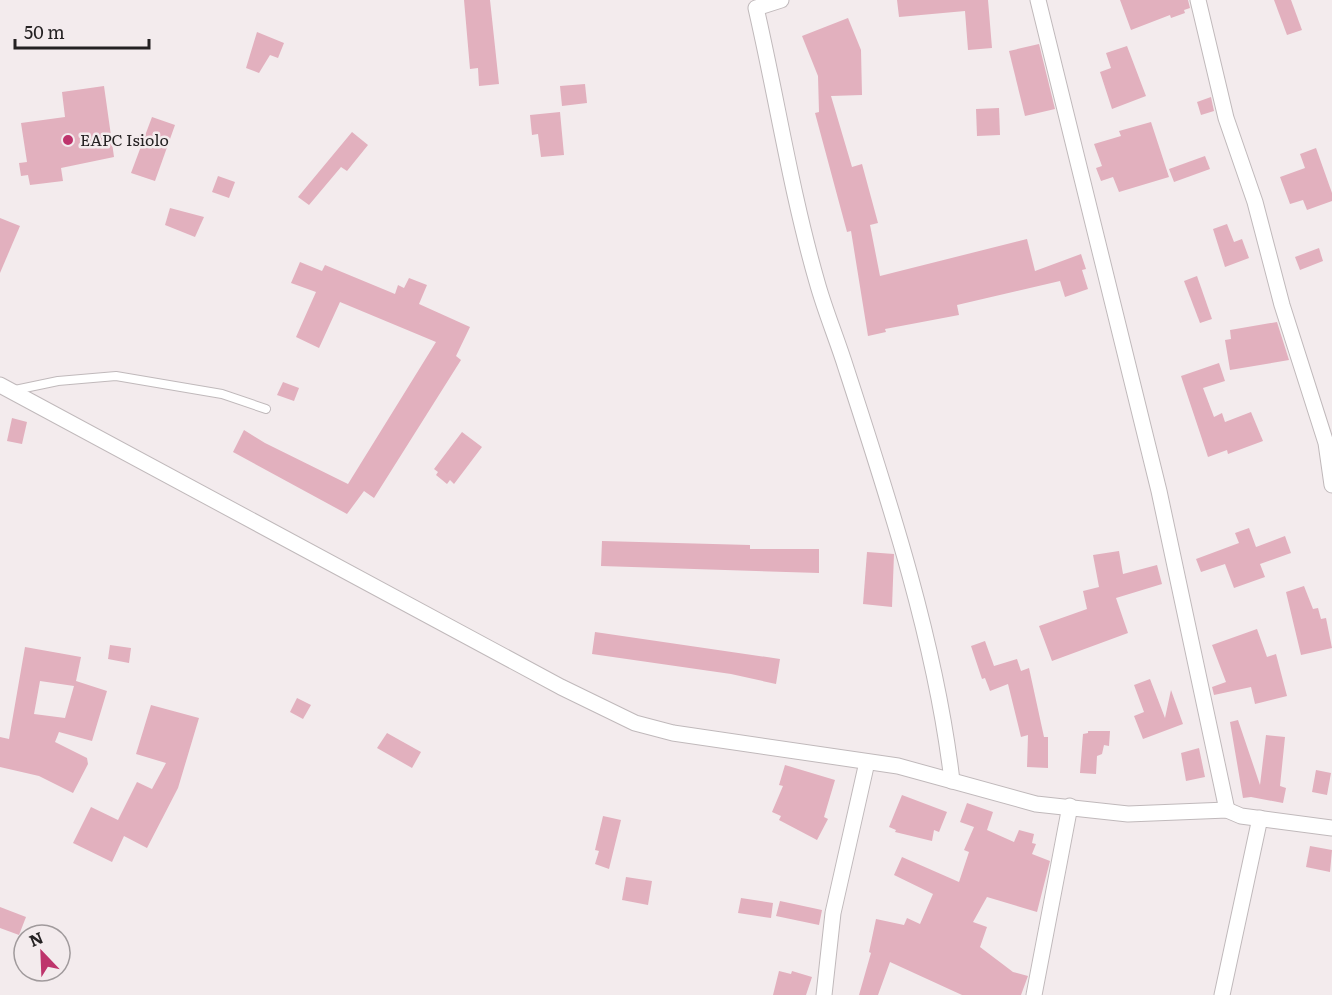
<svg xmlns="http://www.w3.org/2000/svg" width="1332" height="995" viewBox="0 0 1332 995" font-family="Literata,serif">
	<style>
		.building { fill: #e2b0be; fill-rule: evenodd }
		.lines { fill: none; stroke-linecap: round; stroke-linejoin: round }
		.service-casing { stroke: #c0b9bb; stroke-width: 10 }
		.minor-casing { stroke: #c0b9bb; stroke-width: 17 }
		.service { stroke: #fff; stroke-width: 8 }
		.minor { stroke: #fff; stroke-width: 15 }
		.poi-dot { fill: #be346c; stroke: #f3ebed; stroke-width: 2 }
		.labels { text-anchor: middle; stroke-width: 5; stroke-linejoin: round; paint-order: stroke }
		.poi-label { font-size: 16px; fill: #242122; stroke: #f3ebed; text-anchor: start }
	</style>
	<rect width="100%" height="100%" fill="#f3ebed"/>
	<g class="building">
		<polygon points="464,0 490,0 499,84 479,86 478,68 470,69"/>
		<polygon points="897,0 988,0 992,48 968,50 965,11 899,17"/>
		<polygon points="1120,0 1188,0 1190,8 1184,10 1185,13 1171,18 1170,15 1131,30"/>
		<polygon points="1274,0 1291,0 1302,30 1287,35"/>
		<polygon points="848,18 861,50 862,95 831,96 852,167 862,164 878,223 870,225 880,276 1027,239 1035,271 1081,254 1086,269 1082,270 1088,289 1065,297 1060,281 957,305 959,315 885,329 886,332 868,336 851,231 847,232 815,113 819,112 818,76 802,36"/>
		<polygon points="257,32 284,43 278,58 270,55 259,73 246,68"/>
		<polygon points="1039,44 1055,109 1025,116 1009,51"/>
		<polygon points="1127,46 1146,96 1112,109 1100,72 1111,68 1106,53"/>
		<polygon points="585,84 587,103 562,106 560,86"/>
		<polygon points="104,86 114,157 61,168 63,181 30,185 28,175 21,176 19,163 27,162 21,123 65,117 62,92"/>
		<polygon points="1211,97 1214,111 1201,115 1197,102"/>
		<polygon points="999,108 1000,135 977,136 976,109"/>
		<polygon points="560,112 564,155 541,157 538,134 532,135 530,115"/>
		<polygon points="152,117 175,125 155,181 131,173"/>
		<polygon points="1151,122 1169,177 1119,192 1113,177 1101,181 1096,168 1102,166 1094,144 1121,136 1119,131"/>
		<polygon points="352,132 368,145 347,171 341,167 309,205 298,197"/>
		<polygon points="1316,148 1332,193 1332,201 1307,210 1303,200 1290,204 1280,177 1305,168 1300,154"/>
		<polygon points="1205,156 1210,169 1174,182 1169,169"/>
		<polygon points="218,176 235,182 229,198 212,192"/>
		<polygon points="170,208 204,217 195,237 165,225"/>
		<polygon points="0,218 20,226 0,273"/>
		<polygon points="1227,224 1234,242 1242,239 1249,258 1225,267 1213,229"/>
		<polygon points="1319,248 1323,261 1300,270 1295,257"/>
		<polygon points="300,262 322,271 325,265 395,294 398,285 404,288 409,278 427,285 419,304 470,327 456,356 461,360 374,498 364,491 347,514 233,452 244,430 265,443 348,484 436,342 340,302 319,348 296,337 316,292 291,283"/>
		<polygon points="1197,276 1212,319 1200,323 1184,281"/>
		<polygon points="1277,322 1289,360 1230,370 1225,340 1231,339 1230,330"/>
		<polygon points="1219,363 1225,381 1203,388 1214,417 1222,413 1225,422 1251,412 1263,441 1228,454 1227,450 1208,457 1181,376"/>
		<polygon points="283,382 299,388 294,401 277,395"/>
		<polygon points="12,418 27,422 22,444 7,441"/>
		<polygon points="462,432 482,447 454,484 450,480 447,484 436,475 438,472 434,469"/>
		<polygon points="1249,528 1256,547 1285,536 1291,553 1260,564 1265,577 1234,588 1225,564 1201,572 1196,559 1239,543 1235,533"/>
		<polygon points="602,541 750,545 750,549 819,549 819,573 601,566"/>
		<polygon points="1119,551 1123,574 1157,565 1162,584 1116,598 1128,633 1052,661 1039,626 1087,609 1083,591 1099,587 1093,555"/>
		<polygon points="867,552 894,554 892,607 863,604"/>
		<polygon points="1304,586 1313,609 1318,608 1321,619 1326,618 1332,648 1301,655 1286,592"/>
		<polygon points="1257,629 1267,657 1276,654 1287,696 1255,704 1251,687 1214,695 1212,687 1226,682 1212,645"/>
		<polygon points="595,632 780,659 776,684 731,674 592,654"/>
		<polygon points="985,641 994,666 1017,659 1021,671 1029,668 1044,737 1048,737 1048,768 1027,767 1028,735 1021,737 1008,684 990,691 985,678 982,679 971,646"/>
		<polygon points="110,645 131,648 129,663 108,659"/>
		<path d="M25,647L81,657L76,681L107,691L92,741L59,732L55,742L87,758L88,764L73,793L39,776L0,767V737L9,739ZM40,681L74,686L65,718L34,714Z"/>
		<polygon points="1150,679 1165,718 1171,690 1183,724 1143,739 1134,716 1144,712 1134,685"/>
		<polygon points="297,698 311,705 303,719 290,712"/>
		<polygon points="151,705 199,718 178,788 147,848 124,836 112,862 73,843 91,807 118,820 137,782 152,789 166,763 136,754"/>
		<polygon points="1238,720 1260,785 1266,735 1285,737 1280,786 1286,788 1283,803 1251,797 1243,798 1230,722"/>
		<polygon points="1088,731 1110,731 1109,746 1104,745 1102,754 1097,756 1096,774 1080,773 1083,734 1088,733"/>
		<polygon points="387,733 421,752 412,768 377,748"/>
		<polygon points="1199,748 1205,777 1186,781 1181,753"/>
		<polygon points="785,765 835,780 824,817 828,819 817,840 779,820 781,816 772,812 783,786 779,785"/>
		<polygon points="1316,770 1331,773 1327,795 1312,792"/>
		<polygon points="902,795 947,812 939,832 934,830 932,841 895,832 896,830 889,827"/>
		<polygon points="967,803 993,812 987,830 1014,842 1019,830 1034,834 1032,843 1036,844 1032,854 1050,861 1037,912 987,897 973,922 987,927 980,947 1013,972 1028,976 1021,995 962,995 890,962 878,995 859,995 871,953 869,952 876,919 904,925 907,918 920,924 933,894 894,875 902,857 959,882 969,852 964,850 974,827 960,822"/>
		<polygon points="603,816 621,820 609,869 595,864 599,851 595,850"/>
		<polygon points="1310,846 1332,850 1330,872 1306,867"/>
		<polygon points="626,877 652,881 648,905 622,900"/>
		<polygon points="741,898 773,903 771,918 738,913"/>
		<polygon points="780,901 822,910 819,925 776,916"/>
		<polygon points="0,907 26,917 19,935 0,928"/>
		<polygon points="779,971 791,974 792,971 812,977 806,995 773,995"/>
	</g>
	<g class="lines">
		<defs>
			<polyline id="service" points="15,390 58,381 116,376 222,394 266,409"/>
			<g id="minor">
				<path d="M781,0L756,8C777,99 791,192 817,282C825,311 837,339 846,368C889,500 936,643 952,781"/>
				<polyline points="1038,0 1159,491 1227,810"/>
				<polyline points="1198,0 1226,118 1255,202 1282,305 1326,443 1332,485"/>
				<polyline points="0,385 561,687 635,723 673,733 898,766 1036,804 1128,814 1227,810 1241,816 1332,828"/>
				<polyline points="824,995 833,913 867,762"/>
				<polyline points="1034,995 1070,806"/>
				<polyline points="1222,995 1260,818"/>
			</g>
		</defs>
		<use href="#service" class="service-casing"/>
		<use href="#minor" class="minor-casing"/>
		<use href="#service" class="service"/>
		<use href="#minor" class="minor"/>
	</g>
	<circle class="poi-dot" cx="68" cy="140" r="6"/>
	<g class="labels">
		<g class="poi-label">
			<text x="80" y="146">EAPC Isiolo</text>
		</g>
	</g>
	<g transform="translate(42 953) rotate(337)"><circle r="28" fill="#f3ebed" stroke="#a09a9c" stroke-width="1.5"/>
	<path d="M0-4.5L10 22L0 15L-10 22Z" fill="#be346c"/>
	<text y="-9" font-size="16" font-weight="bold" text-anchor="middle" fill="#242122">N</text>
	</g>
	<path d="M15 39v9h134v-9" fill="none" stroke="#242122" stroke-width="3"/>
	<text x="24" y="39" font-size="18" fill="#242122" stroke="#f3ebed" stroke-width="4.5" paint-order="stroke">50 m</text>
</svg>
